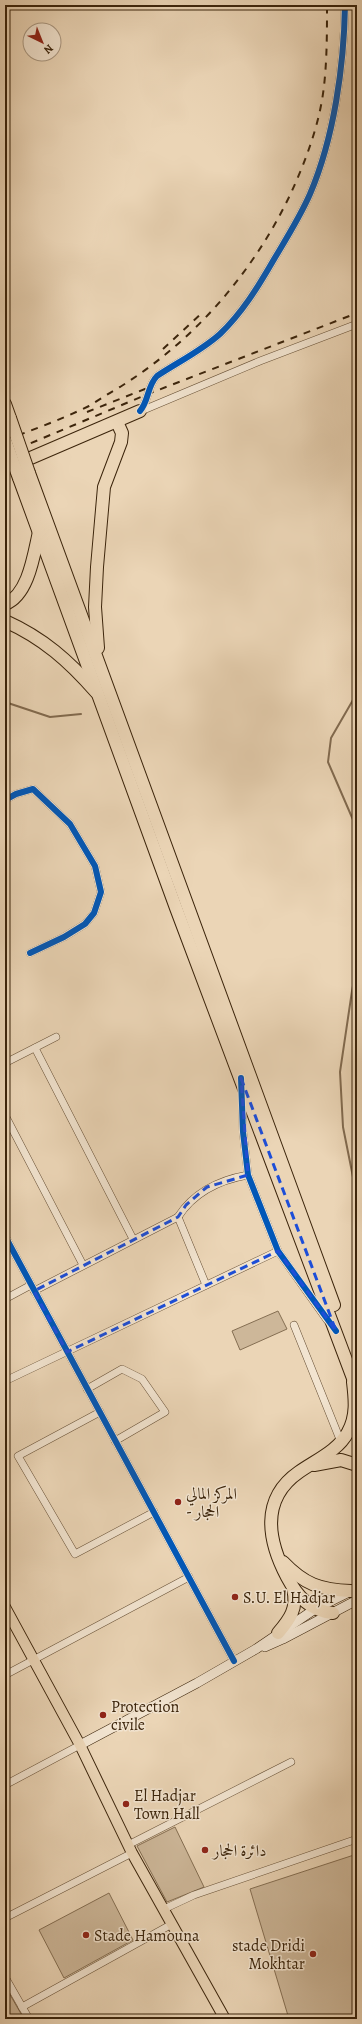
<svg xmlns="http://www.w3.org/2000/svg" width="362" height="2024" viewBox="0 0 362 2024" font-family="Alegreya,Amiri,serif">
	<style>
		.green { fill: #cdb799; stroke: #846e52 }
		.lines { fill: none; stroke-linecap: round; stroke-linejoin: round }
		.stream { stroke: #816a4f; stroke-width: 2 }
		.street-casing { stroke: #675036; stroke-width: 8 }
		.secondary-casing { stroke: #3b240b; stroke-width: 10 }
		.primary-casing { stroke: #3b240b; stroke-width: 12 }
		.highway-casing { stroke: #3b240b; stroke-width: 14 }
		.street { stroke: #f2e4d0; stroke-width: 7 }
		.secondary { stroke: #f2e4d0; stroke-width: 9 }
		.primary { stroke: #ebd5b6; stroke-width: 10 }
		.highway { stroke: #ebd5b6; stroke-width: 12 }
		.rail { stroke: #3b240b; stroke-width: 2; stroke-dasharray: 7 7; stroke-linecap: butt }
		.highway-bridge-casing { stroke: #3b240b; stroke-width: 14; stroke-linecap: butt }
		.highway-bridge { stroke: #ebd5b6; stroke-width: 12 }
		.cycleway-casing { stroke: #f2e4d0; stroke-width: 8 }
		.cycleway { stroke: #0057b8; stroke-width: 6 }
		.marked { fill: none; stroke: #1d4ed8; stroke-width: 3; stroke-dasharray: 8 5; stroke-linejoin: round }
		.poi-dot { fill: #8f2418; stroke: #f2e4d0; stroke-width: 1.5 }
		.labels { text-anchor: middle; stroke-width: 3; stroke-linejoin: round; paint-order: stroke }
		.poi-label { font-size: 16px; fill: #3b240b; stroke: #f2e4d0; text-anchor: start }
	</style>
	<rect width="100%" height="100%" fill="#ebd5b6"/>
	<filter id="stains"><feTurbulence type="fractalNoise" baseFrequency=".005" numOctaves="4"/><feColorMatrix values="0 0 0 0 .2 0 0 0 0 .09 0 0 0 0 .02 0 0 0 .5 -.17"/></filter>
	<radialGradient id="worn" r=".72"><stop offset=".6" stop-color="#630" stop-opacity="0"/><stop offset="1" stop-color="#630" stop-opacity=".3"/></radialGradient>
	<g class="green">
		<polygon points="278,1311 287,1329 240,1350 232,1331"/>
		<polygon points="175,1827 204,1887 167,1902 137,1846"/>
		<polygon points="357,1854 357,2019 289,2019 250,1889"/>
		<polygon points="109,1893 133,1940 64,1978 39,1930"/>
		<polygon points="5,1986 24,2019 5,2019"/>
	</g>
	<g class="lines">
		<g class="stream">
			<polyline points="357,693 331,738 328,762 357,829"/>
			<polyline points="5,702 50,717 81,714"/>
			<polyline points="357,966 352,991 340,1072 343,1127 357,1197"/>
		</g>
		<defs>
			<g id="street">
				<path d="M140,411C149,401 147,386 157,376C178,362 201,351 220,334C242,313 258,287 273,261C286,239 300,217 310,194C334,138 344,66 345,5"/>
				<polyline points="141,411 260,361 357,324"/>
				<polyline points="5,800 16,794 33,789 70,824 95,866 101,892 94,913 85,924 64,937 30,953"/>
				<polyline points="35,1048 133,1239"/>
				<polyline points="5,1063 56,1037"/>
				<polyline points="242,1092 243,1132 248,1175 278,1251 327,1320"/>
				<polyline points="5,1115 83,1265"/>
				<polyline points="178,1217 206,1285"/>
				<polyline points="5,1236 234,1661"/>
				<path d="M34,1291L178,1217C194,1192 219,1180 248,1175"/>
				<polyline points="5,1299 31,1285"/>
				<polyline points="294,1325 341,1442"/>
				<polyline points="5,1381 278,1251"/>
				<polyline points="87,1389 122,1369 142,1379 165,1412 115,1441"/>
				<polyline points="100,1412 18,1456 75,1554 154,1512"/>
				<polyline points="5,1675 189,1577"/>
				<polyline points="5,1785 80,1745"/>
				<polyline points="128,1845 291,1762"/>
				<polyline points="164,1909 194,1895 357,1839"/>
				<polyline points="5,1918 132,1853"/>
				<polyline points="5,1977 29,2019"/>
				<polyline points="22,2007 172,1924"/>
			</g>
			<g id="secondary">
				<polyline points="265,1647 283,1639 357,1600"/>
				<polyline points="80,1745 197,1683 256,1649 315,1609 357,1588"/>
			</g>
			<polyline id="primary" points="5,1607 80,1745 132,1853 225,2019"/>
			<g id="highway">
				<polyline points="5,404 10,418"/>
				<polyline points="5,469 140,411"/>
				<polyline points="29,473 334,1305"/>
				<polyline points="19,478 176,908 357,1389"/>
				<path d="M5,604C29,595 34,553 39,532"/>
				<path d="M5,621C43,638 69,661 96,692"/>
				<polyline points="98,648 95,607 97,567 104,487 121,442 122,433 117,422"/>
				<polyline points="314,1465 341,1460 357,1465"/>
				<path d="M283,1562C304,1584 320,1590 351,1591"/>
				<path d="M333,1613C310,1611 297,1596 287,1577C268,1541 260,1499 299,1472C316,1460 338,1451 348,1432C357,1416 355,1399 353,1382"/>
				<path d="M278,1633C290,1619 298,1608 293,1589"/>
			</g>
		</defs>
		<use href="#street" class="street-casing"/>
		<use href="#secondary" class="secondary-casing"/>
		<use href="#primary" class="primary-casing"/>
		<use href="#highway" class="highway-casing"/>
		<use href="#street" class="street"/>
		<use href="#secondary" class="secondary"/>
		<use href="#primary" class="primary"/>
		<use href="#highway" class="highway"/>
		<g class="rail">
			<polyline points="163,349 204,311"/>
			<polyline points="87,412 150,387"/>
			<path d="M5,440C33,430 62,419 89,406C99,400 109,393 120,387C195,340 253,273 291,193C306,160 320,123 324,86C327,60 327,32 327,5"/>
			<polyline points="5,454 148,394 357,313"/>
		</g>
		<defs>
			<g id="highway-bridge">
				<polyline points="10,418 29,473"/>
				<polyline points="5,440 19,478"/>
			</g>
		</defs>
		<use href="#highway-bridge" class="highway-bridge-casing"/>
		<use href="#highway-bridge" class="highway-bridge"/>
		<defs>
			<g id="cycleway">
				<path d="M140,411C149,401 147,386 157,376C178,362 201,351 220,334C242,313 258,287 273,261C286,239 300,217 310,194C334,138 344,66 345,5"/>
				<polyline points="5,800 16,794 33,789 70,824 95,866 101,892 94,913 85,924 64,937 30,953"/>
				<polyline points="241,1078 243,1132 248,1175 278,1251 336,1331"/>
				<polyline points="5,1236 234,1661"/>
			</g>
		</defs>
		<use href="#cycleway" class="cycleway-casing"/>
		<use href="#cycleway" class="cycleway"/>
	</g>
	<path class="marked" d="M241,1078L336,1331L278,1251L67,1352L34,1291L178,1217L186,1205L207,1187L248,1175Z"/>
	<g class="poi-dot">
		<circle cx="178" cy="1502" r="4"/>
		<circle cx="235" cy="1597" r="4"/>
		<circle cx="103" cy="1715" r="4"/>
		<circle cx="126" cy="1804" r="4"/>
		<circle cx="205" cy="1850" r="4"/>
		<circle cx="86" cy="1935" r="4"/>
		<circle cx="313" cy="1954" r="4"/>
	</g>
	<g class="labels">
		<g class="poi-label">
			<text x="186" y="1499">المركز المالي<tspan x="186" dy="18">- الحجار</tspan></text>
			<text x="243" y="1603">S.U. El Hadjar</text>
			<text x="111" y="1712">Protection<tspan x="111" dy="18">civile</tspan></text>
			<text x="134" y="1801">El Hadjar<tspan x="134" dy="18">Town Hall</tspan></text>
			<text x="213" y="1856">دائرة الحجار</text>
			<text x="94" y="1941">Stade Hamouna</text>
			<text x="305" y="1951" text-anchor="end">stade Dridi<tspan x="305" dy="18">Mokhtar</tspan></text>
		</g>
	</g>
	<rect width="362" height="2024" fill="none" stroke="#ebd5b6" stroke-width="20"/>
	<rect x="6" y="6" width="350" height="2012" fill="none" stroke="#3b240b" stroke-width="2"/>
	<rect x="10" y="10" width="342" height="2004" fill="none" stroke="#3b240b"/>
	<g transform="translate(42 42) rotate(137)"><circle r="19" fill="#f2e4d0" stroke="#a99781"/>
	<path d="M0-3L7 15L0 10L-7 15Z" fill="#8f2418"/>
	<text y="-6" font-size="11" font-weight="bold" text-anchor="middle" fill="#3b240b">N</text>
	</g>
	<rect width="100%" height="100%" filter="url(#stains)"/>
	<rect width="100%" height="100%" fill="url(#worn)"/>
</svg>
